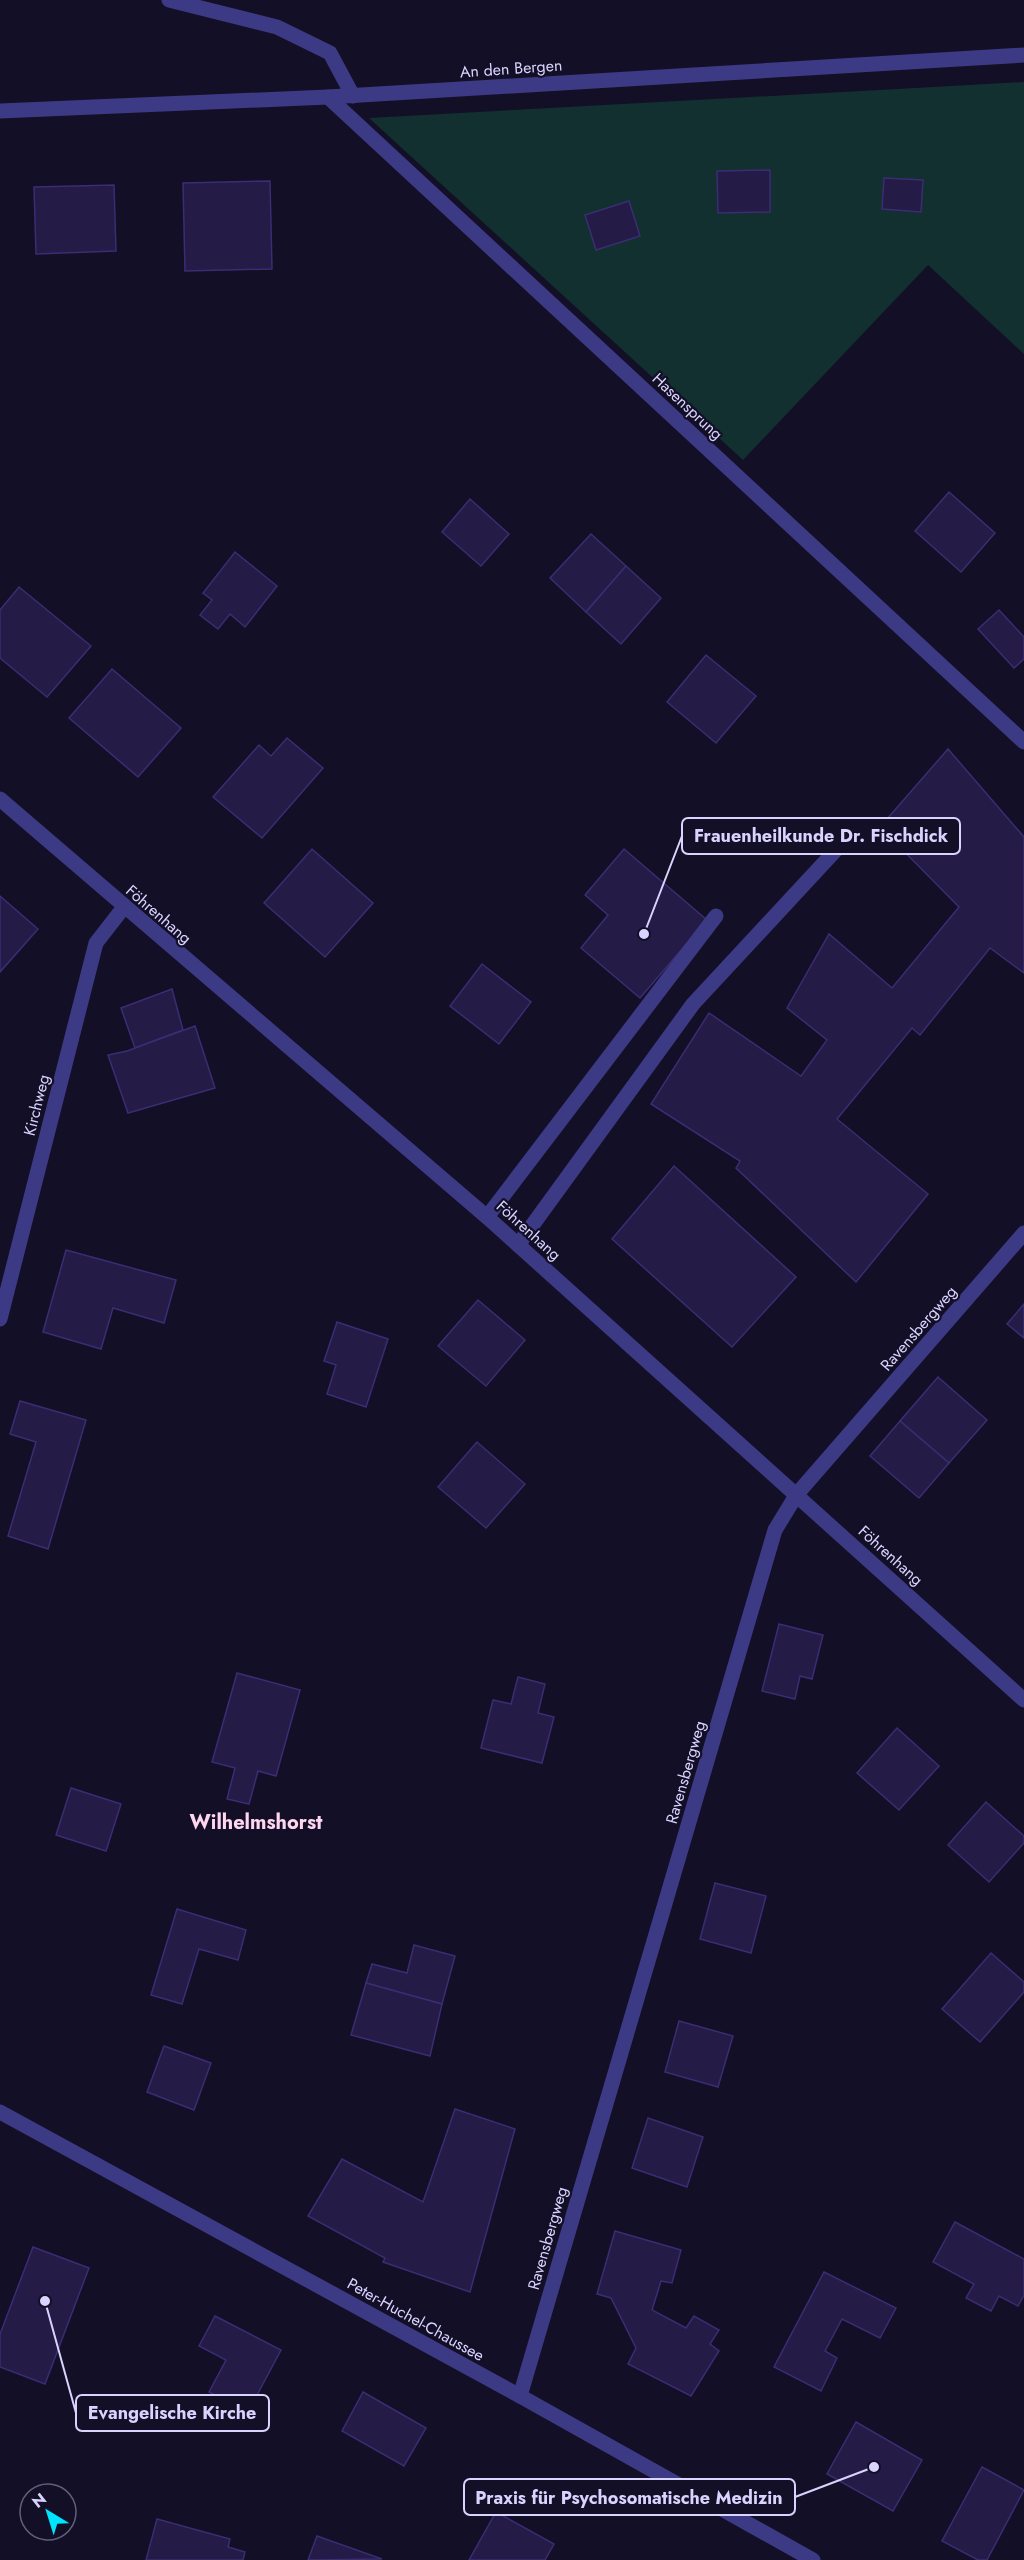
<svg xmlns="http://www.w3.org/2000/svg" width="1024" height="2560" viewBox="0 0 1024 2560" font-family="Jost,sans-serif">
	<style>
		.green { fill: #12302f }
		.building { fill: #241b47; stroke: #3b2d73; stroke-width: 1.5 }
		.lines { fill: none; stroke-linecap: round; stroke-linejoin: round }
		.service { stroke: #3d3a85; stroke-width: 15 }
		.minor { stroke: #3d3a85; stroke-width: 15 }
		.tertiary { stroke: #3d3a85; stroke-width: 15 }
		.labels { text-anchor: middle; stroke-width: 4.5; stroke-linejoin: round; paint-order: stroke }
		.street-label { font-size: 16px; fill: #d9d4ff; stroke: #130f26 }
		.quarter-label { font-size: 20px; font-weight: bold; fill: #ffd6f0; stroke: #130f26 }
		.leader { fill: none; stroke: #d9d4ff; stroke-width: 2 }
		.callout-dot { fill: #d9d4ff; stroke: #130f26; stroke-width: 2 }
		.callout { fill: #130f26; stroke: #d9d4ff; stroke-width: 2 }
		.callout-label { font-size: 18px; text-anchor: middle; font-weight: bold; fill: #d9d4ff }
	</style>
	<rect width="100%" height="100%" fill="#130f26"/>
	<polygon class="green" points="1024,82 1024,354 928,265 743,460 369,118"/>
	<g class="building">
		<polygon points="770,170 770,212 718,213 717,171"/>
		<polygon points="884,178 923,180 921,212 882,209"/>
		<polygon points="270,181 272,269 185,271 183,183"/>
		<polygon points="114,185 116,251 36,254 34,187"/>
		<polygon points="629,201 640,236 596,250 585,215"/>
		<polygon points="949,492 995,533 961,572 915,531"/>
		<polygon points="470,499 509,534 481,566 442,532"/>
		<polygon points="591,534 626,566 586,612 550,578"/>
		<polygon points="235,552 277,586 245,627 230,614 218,629 200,615 212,600 203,593"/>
		<polygon points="626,566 661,598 621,644 586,612"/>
		<polygon points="19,587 91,646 47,697 0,658 0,610"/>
		<polygon points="999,610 1024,637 1024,659 1014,668 978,629"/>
		<polygon points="706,655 756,696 716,743 667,702"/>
		<polygon points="112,669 181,728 138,777 69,718"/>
		<polygon points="287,738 323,768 262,838 213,797 259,745 271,756"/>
		<polygon points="948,749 1024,837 1024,973 990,948 920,1035 912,1028 837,1119 928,1194 856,1282 736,1168 740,1161 651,1104 709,1013 801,1076 827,1040 787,1008 829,934 892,988 959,907 880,827"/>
		<polygon points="312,849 373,903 325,957 264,903"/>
		<polygon points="624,849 707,920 640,998 581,948 608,915 585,895"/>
		<polygon points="0,896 38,929 0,972"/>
		<polygon points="482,964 531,1002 499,1044 450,1006"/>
		<polygon points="172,989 183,1030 135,1048 121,1008"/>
		<polygon points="195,1026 215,1088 128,1113 108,1055 127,1051"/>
		<polygon points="674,1166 796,1277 732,1347 612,1239"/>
		<polygon points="66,1250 176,1280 164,1323 113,1308 101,1349 43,1332"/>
		<polygon points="478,1300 525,1340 486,1386 438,1346"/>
		<polygon points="1024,1304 1024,1338 1007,1324"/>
		<polygon points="337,1322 388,1339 366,1407 327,1394 336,1365 324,1361"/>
		<polygon points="938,1377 987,1420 949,1463 900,1421"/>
		<polygon points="20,1401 86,1420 48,1549 8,1536 36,1442 10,1434"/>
		<polygon points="900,1421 949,1463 919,1498 870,1456"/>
		<polygon points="477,1442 525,1484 486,1528 438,1487"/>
		<polygon points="779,1624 823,1635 812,1679 800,1676 795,1699 762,1691"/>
		<polygon points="237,1673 300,1690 276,1776 258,1771 249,1804 227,1799 235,1768 212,1762"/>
		<polygon points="518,1677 545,1684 538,1713 554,1717 542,1763 481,1748 493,1700 511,1704"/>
		<polygon points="897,1728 939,1766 899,1810 857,1773"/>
		<polygon points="71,1788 121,1804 106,1851 56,1835"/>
		<polygon points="986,1802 1024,1836 1024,1843 989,1882 948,1845"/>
		<polygon points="715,1883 766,1896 751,1953 700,1939"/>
		<polygon points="177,1909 246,1930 238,1960 199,1949 182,2004 151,1995"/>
		<polygon points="414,1945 455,1956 442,2004 366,1983 372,1964 407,1973"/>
		<polygon points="991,1953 1024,1982 1024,1992 980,2042 942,2009"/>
		<polygon points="366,1983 442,2004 430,2056 351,2035"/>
		<polygon points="679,2021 733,2036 718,2087 665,2072"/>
		<polygon points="164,2046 211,2063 194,2110 147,2092"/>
		<polygon points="455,2109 515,2129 470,2292 383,2262 385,2258 308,2216 342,2159 423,2202"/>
		<polygon points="648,2118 703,2137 687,2187 632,2168"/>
		<polygon points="955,2222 1024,2259 1024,2295 1018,2306 999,2296 991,2311 966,2298 974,2284 933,2262"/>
		<polygon points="615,2231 681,2250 672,2283 661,2281 652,2310 686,2328 694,2316 719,2330 710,2344 719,2351 691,2396 628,2364 636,2348 611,2298 597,2294"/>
		<polygon points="33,2247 89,2268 45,2384 0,2367 0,2334"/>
		<polygon points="824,2272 896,2308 880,2338 842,2319 825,2351 837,2358 821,2391 774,2367"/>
		<polygon points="215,2316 281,2350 248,2412 209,2392 226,2360 199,2346"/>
		<polygon points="363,2392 426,2428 404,2466 342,2431"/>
		<polygon points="856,2422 922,2460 893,2511 827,2474"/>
		<polygon points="982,2467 1024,2490 987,2560 978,2560 942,2541"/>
		<polygon points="496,2512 554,2544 545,2560 469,2560"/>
		<polygon points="157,2519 230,2539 228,2547 245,2552 243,2560 146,2560"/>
		<polygon points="317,2536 382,2559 308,2560"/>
	</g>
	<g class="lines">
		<g class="service">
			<polyline points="169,0 277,27 330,53 353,96"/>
			<polyline points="487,1217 716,916"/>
			<polyline points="518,1245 693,1004 848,837"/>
		</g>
		<g class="minor">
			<polyline points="328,97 1024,742"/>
			<polyline points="0,111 328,97 1024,55"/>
			<polyline points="0,799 487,1217 1024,1700"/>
			<polyline points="0,1319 96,943 124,907"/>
			<polyline points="520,2396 775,1530 797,1494 1024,1233"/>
		</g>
		<polyline class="tertiary" points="0,2112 520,2396 813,2560"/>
	</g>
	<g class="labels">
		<g class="street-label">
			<text transform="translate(511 68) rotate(-4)" y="6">An den Bergen</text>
			<text transform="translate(688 406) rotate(43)" y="6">Hasensprung</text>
			<text transform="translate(159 914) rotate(41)" y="6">Föhrenhang</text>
			<text transform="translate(36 1105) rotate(-76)" y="6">Kirchweg</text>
			<text transform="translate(529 1230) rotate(42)" y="6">Föhrenhang</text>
			<text transform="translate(918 1328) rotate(-49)" y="6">Ravensbergweg</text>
			<text transform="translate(891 1555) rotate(42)" y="6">Föhrenhang</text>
			<text transform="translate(685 1772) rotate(-74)" y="6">Ravensbergweg</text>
			<text transform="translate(547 2238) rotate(-74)" y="6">Ravensbergweg</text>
			<text transform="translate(416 2319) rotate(29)" y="6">Peter-Huchel-Chaussee</text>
		</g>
		<g class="quarter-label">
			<text x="256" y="1829">Wilhelmshorst</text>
		</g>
	</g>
	<path class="leader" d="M644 934L682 836M45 2301L76 2413M874 2467L795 2497"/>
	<g class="callout-dot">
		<circle cx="644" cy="934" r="6"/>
		<circle cx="45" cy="2301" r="6"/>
		<circle cx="874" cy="2467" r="6"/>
	</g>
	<g class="callout">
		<rect x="682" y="818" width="278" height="36" rx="6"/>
		<rect x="76" y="2395" width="193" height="36" rx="6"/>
		<rect x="464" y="2479" width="331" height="36" rx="6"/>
	</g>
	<g class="callout-label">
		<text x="821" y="842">Frauenheilkunde Dr. Fischdick</text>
		<text x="172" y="2419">Evangelische Kirche</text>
		<text x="629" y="2504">Praxis für Psychosomatische Medizin</text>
	</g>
	<g transform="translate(48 2512) rotate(322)"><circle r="28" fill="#130f26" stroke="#625e7d" stroke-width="1.5"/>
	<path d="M0-4.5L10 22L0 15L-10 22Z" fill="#00e5ff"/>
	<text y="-9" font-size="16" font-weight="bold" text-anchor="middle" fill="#d9d4ff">N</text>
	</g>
</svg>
